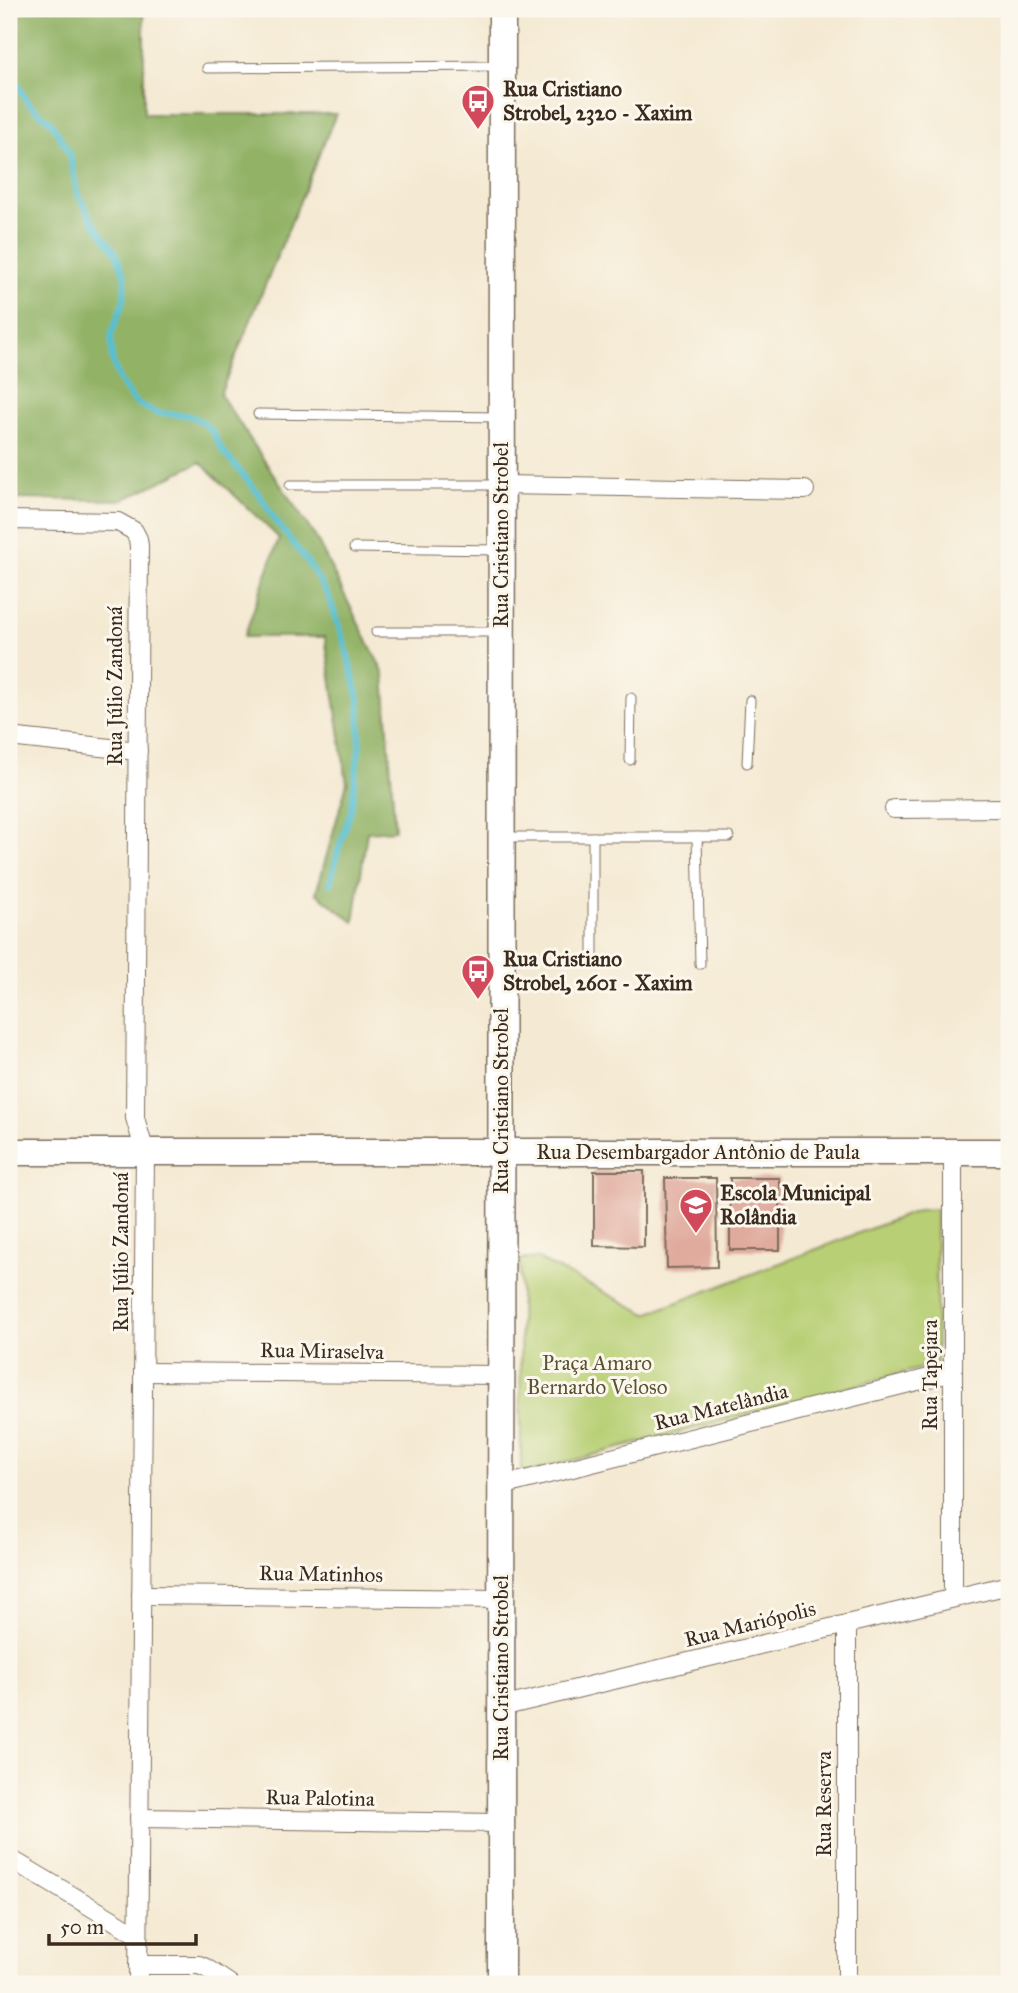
<svg xmlns="http://www.w3.org/2000/svg" width="1018" height="1993" viewBox="0 0 1018 1993" font-family="'IM FELL Great Primer',serif">
	<style>
		.green { fill: #b8cf74; stroke: #7a7c49; stroke-width: 2 }
		.forest { fill: #92b266; stroke: #666e42; stroke-width: 2 }
		.lines { fill: none; stroke-linecap: round; stroke-linejoin: round }
		.stream { stroke: #56c0d1; stroke-width: 6 }
		.building { fill: #e0aa9d }
		.lane-casing { stroke: #7c6d5d; stroke-width: 11 }
		.street-casing { stroke: #7c6d5d; stroke-width: 20 }
		.secondary-casing { stroke: #7c6d5d; stroke-width: 29 }
		.lane { stroke: #fff; stroke-width: 9 }
		.street { stroke: #fff; stroke-width: 18 }
		.secondary { stroke: #fff; stroke-width: 26 }
		.labels { text-anchor: middle; stroke-width: 6; stroke-linejoin: round; paint-order: stroke }
		.poi-label { font-size: 21px; font-weight: bold; fill: #3b2a1e; stroke: #fbf7ec; text-anchor: start }
		.street-label { font-size: 21px; fill: #3b2a1e; stroke: #fbf7ec }
		.park-label { font-size: 21px; fill: #5a5334; stroke: #fbf7ec }
	</style>
	<rect width="100%" height="100%" fill="#fbf7ec"/>
	<filter id="ink" filterUnits="userSpaceOnUse"><feTurbulence type="fractalNoise" baseFrequency=".0143" numOctaves="2"/><feDisplacementMap in="SourceGraphic" scale="14" xChannelSelector="R" yChannelSelector="G"/><feConvolveMatrix kernelMatrix="1 2 1 2 8 2 1 2 1" color-interpolation-filters="sRGB"/></filter>
	<filter id="wash" filterUnits="userSpaceOnUse"><feTurbulence type="fractalNoise" baseFrequency=".00686" numOctaves="4" result="noise"/><feDisplacementMap in="SourceGraphic" scale="28" xChannelSelector="R" yChannelSelector="G"/><feGaussianBlur stdDeviation="1.57" result="paint"/><feColorMatrix in="noise" values="0 0 0 0 0 0 0 0 0 0 0 0 0 0 0 0 0 1.4 0 .05"/><feComposite in="paint" operator="in"/></filter>
	<g filter="url(#wash)">
		<rect width="100%" height="100%" fill="#f4e9d2"/>
		<polygon class="green" points="936,1209 937,1364 521,1474 520,1259 538,1259 647,1314 919,1210"/>
		<polygon class="forest" points="9,9 144,9 144,114 336,114 220,394 316,538 384,674 395,830 367,832 354,922 316,893 347,783 325,637 244,637 279,538 200,462 123,500 9,499"/>
		<g class="lines">
			<polyline class="stream" points="9,33 13,74 27,102 51,122 70,154 77,193 94,223 115,251 125,276 124,300 111,335 112,359 120,382 135,402 156,413 187,415 201,421 212,431 222,450 259,494 277,523 307,561 329,597 346,648 359,699 360,742 351,810 338,851 330,884"/>
		</g>
		<g id="blocks">
			<g class="building">
				<polygon points="594,1171 644,1171 644,1247 594,1246"/>
				<polygon points="665,1178 716,1178 717,1267 667,1268"/>
				<rect x="730" y="1178" width="50" height="72"/>
			</g>
		</g>
	</g>
	<g filter="url(#ink)">
		<use href="#blocks" fill-opacity="0" stroke="#7c6d5d" stroke-width="2"/>
		<g class="lines">
			<defs>
				<g id="lane">
					<polyline points="207,68 501,66"/>
					<polyline points="258,414 500,417"/>
					<polyline points="290,485 500,485"/>
					<polyline points="354,548 500,550"/>
					<polyline points="376,632 500,632"/>
					<polyline points="630,760 631,698"/>
					<polyline points="747,763 750,700"/>
					<polyline points="503,837 729,837"/>
					<polyline points="697,837 700,964"/>
					<polyline points="593,964 593,837"/>
				</g>
				<g id="street">
					<polyline points="502,485 805,490"/>
					<polyline points="9,520 118,522 134,531 138,539 139,546 135,1118 145,1152 138,1984"/>
					<polyline points="9,737 138,751"/>
					<polyline points="894,809 1009,808"/>
					<polyline points="953,1152 953,1598"/>
					<polyline points="143,1372 501,1375"/>
					<polyline points="501,1486 953,1372"/>
					<polyline points="141,1595 501,1599"/>
					<polyline points="847,1624 847,1984"/>
					<polyline points="501,1707 1009,1585"/>
					<polyline points="139,1818 501,1823"/>
					<polyline points="9,1858 138,1935"/>
					<polyline points="138,1965 199,1965 206,1968 230,1984"/>
				</g>
				<g id="secondary">
					<polyline points="9,1152 1009,1152"/>
					<polyline points="501,1984 502,9"/>
				</g>
			</defs>
			<use href="#lane" class="lane-casing"/>
			<use href="#street" class="street-casing"/>
			<use href="#secondary" class="secondary-casing"/>
			<use href="#lane" class="lane"/>
			<use href="#street" class="street"/>
			<use href="#secondary" class="secondary"/>
		</g>
	</g>
	<defs>
		<symbol id="bus-pin" viewBox="-11 -11 22 30"><path d="M0 17L-7.5 6A9.5 9.5 0 1 1 7.5 6Z" fill="#d1495b" stroke="#fbf7ec"/><path d="M-5-6H5V4H4V6H2V4H-2V6H-4V4H-5ZM-3.5-4V0h7V-4ZM-3.5 1.2v1.5H-2V1.2ZM2 1.2v1.5H3.5V1.2Z" fill="#fff"/></symbol>
		<symbol id="school-pin" viewBox="-11 -11 22 30"><path d="M0 17L-7.5 6A9.5 9.5 0 1 1 7.5 6Z" fill="#d1495b" stroke="#fbf7ec"/><path d="M0-5L7-2L0 1L-7-2ZM-4 1L0 2.5L4 1V4Q0 6-4 4Z" fill="#fff"/></symbol>
	</defs>
	<g fill-rule="evenodd">
		<use href="#bus-pin" x="459" y="82" width="38" height="52"/>
		<use href="#bus-pin" x="459" y="952" width="38" height="52"/>
		<use href="#school-pin" x="677" y="1186" width="38" height="52"/>
	</g>
	<g class="labels">
		<g class="poi-label">
			<text x="503" y="96">Rua Cristiano<tspan x="503" dy="24">Strobel, 2320 - Xaxim</tspan></text>
			<text x="503" y="966">Rua Cristiano<tspan x="503" dy="24">Strobel, 2601 - Xaxim</tspan></text>
			<text x="720" y="1200">Escola Municipal<tspan x="720" dy="24">Rolândia</tspan></text>
		</g>
		<g class="street-label">
			<text transform="translate(501 535) rotate(-90)" y="7">Rua Cristiano Strobel</text>
			<text transform="translate(115 686) rotate(-90)" y="7">Rua Júlio Zandoná</text>
			<text transform="translate(501 1101) rotate(-90)" y="7">Rua Cristiano Strobel</text>
			<text x="698" y="1159">Rua Desembargador Antônio de Paula</text>
			<text transform="translate(121 1252) rotate(-90)" y="7">Rua Júlio Zandoná</text>
			<text transform="translate(322 1351) rotate(1)" y="7">Rua Miraselva</text>
			<text transform="translate(930 1375) rotate(-90)" y="7">Rua Tapejara</text>
			<text transform="translate(721 1407) rotate(-14)" y="7">Rua Matelândia</text>
			<text transform="translate(321 1574) rotate(1)" y="7">Rua Matinhos</text>
			<text transform="translate(750 1624) rotate(-14)" y="7">Rua Mariópolis</text>
			<text transform="translate(501 1668) rotate(-90)" y="7">Rua Cristiano Strobel</text>
			<text transform="translate(320 1798) rotate(1)" y="7">Rua Palotina</text>
			<text transform="translate(824 1804) rotate(-90)" y="7">Rua Reserva</text>
		</g>
		<g class="park-label">
			<text x="597" y="1370">Praça Amaro<tspan x="597" dy="24">Bernardo Veloso</tspan></text>
		</g>
	</g>
	<rect width="1018" height="1993" fill="none" stroke="#fbf7ec" stroke-width="35"/>
	<path d="M49 1934v10h147v-10" fill="none" stroke="#3b2a1e" stroke-width="3.5"/>
	<text x="60" y="1934" font-size="21" fill="#3b2a1e" stroke="#fbf7ec" stroke-width="5" paint-order="stroke">50 m</text>
</svg>
